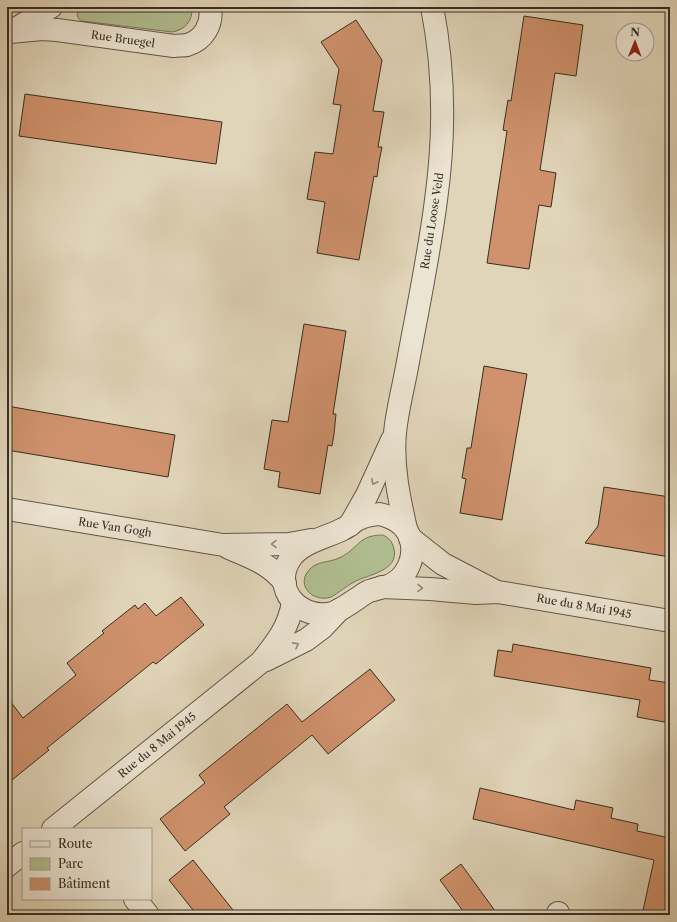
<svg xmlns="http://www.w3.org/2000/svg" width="677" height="922" viewBox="0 0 677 922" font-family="'Libre Caslon Text',serif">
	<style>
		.green { fill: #b1be91; stroke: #74765a }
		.building { fill: #cf926c; stroke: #372e22 }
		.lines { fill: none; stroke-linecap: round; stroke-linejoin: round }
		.minor-casing { stroke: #625848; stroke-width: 24 }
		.minor { stroke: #ece4d2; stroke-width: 22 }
		.oneway { stroke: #92897a }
		.labels { text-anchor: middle; stroke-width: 3; stroke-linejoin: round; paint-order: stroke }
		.street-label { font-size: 11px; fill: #372e22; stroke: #ece4d2 }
	</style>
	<rect width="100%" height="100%" fill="#e1d5b9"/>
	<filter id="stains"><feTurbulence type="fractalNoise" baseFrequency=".005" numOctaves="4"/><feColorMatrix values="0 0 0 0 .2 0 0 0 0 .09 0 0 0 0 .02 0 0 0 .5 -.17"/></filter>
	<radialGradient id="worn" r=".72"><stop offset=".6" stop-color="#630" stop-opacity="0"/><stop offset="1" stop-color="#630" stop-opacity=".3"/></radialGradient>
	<g class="green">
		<path d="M80,7H192C193,21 185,30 172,32L82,21L79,19L77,15Z"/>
		<path d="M383,535C389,538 392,541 394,549C399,571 369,574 354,582C346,586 339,593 331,597C314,603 295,586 309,570C316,561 328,563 339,558C359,549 357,535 383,535Z"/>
	</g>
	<g class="building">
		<polygon points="524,16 583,25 576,76 555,73 540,170 556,173 551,207 539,205 529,269 487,263 507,131 503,130 508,100 511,101"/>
		<polygon points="356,20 382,60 373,111 384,112 378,147 382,147 379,162 377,177 374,176 359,260 317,253 325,202 307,199 315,152 333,154 341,105 333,104 339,69 321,42"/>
		<polygon points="25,94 222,122 216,164 19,136"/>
		<polygon points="304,324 346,331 333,414 336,414 334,434 332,446 328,445 320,494 278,487 280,472 264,469 272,420 288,422"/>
		<polygon points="484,366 527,374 502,520 460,513 466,479 462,478 467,448 471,448"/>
		<polygon points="7,406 175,435 168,477 7,450"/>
		<polygon points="604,487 670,497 670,557 585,543 598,526"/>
		<polygon points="181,597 204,625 156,664 153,662 47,748 49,750 7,784 7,697 23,718 76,675 67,663 104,633 102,631 135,605 138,609 145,603 156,616"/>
		<polygon points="513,644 651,668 649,680 670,683 670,723 637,717 640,700 494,676 498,650 512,652"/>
		<polygon points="370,669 395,700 328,754 312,735 224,807 230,814 185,851 160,819 205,783 199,775 287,704 302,722"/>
		<polygon points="480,788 574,810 576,800 613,808 611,818 638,824 637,831 670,838 670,915 642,915 654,860 473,819"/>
		<polygon points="193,860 237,915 197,915 169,880"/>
		<polygon points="461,864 498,915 466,915 440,880"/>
	</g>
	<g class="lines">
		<defs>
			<g id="minor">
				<polyline points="14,30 51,7"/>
				<path d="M10,32L42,29L57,30L174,46C178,45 183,46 187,45C204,40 213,24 210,7"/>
				<polyline points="7,509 223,545 289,544 311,540"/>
				<path d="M379,514C393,517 405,524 410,537C417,556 407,579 388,586C381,588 374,589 367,592C356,599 345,608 333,613C300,621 271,589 290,559C301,542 326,538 343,529C350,526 354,520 361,518C367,515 373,515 379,514Z"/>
				<polyline points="350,525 367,495 392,440"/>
				<path d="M406,529C399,498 392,465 395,433C397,411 403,389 407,367C417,312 429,256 436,200C445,135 445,72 432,7"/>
				<polyline points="410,538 443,564 493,590"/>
				<path d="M229,548C252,558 269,563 285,583"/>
				<polyline points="382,587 430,589 476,593 498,592 670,621"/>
				<polyline points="266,660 306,640 322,628 339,610"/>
				<path d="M53,829L261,662C277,642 289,627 293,602"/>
				<polyline points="7,866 23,853"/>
				<polyline points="135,899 148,915"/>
				<polyline points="558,913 559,915"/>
			</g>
		</defs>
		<use href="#minor" class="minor-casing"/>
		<use href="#minor" class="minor"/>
	</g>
	<defs><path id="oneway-chevron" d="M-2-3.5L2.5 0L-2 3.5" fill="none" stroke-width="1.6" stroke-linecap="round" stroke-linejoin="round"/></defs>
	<g class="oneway">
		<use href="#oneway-chevron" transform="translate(374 482) rotate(116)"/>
		<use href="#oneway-chevron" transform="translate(274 544) rotate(179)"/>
		<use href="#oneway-chevron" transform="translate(420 588) rotate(1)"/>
		<use href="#oneway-chevron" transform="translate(296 645) rotate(-28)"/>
	</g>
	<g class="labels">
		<g class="street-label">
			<text transform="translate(123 39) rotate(8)" y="4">Rue Bruegel</text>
			<text transform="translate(432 221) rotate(-81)" y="4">Rue du Loose Veld</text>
			<text transform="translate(115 527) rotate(9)" y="4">Rue Van Gogh</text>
			<text transform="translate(584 606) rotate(10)" y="4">Rue du 8 Mai 1945</text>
			<text transform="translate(157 745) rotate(-39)" y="4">Rue du 8 Mai 1945</text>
		</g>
	</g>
	<rect width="677" height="922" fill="none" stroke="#e1d5b9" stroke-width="24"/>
	<rect x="8" y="8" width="661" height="906" fill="none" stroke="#372e22" stroke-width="2"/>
	<rect x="12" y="12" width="653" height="898" fill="none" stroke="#372e22"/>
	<rect x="22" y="828" width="130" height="72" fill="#ece4d2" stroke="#a49b8c"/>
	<rect x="30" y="841" width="20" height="6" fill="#ece4d2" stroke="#a49b8c"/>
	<text x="58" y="848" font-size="12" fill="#372e22">Route</text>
	<rect x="30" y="858" width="20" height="12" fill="#b1be91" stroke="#a49b8c"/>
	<text x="58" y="868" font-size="12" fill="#372e22">Parc</text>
	<rect x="30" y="878" width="20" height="12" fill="#cf926c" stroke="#a49b8c"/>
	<text x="58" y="888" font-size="12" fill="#372e22">Bâtiment</text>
	<g transform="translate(635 42) rotate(1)"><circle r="19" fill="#ece4d2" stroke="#a49b8c"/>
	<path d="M0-3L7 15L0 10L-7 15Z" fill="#8f2418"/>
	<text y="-6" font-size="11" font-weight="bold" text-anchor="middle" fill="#372e22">N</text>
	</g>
	<rect width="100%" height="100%" filter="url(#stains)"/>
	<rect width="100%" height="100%" fill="url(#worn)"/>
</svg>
